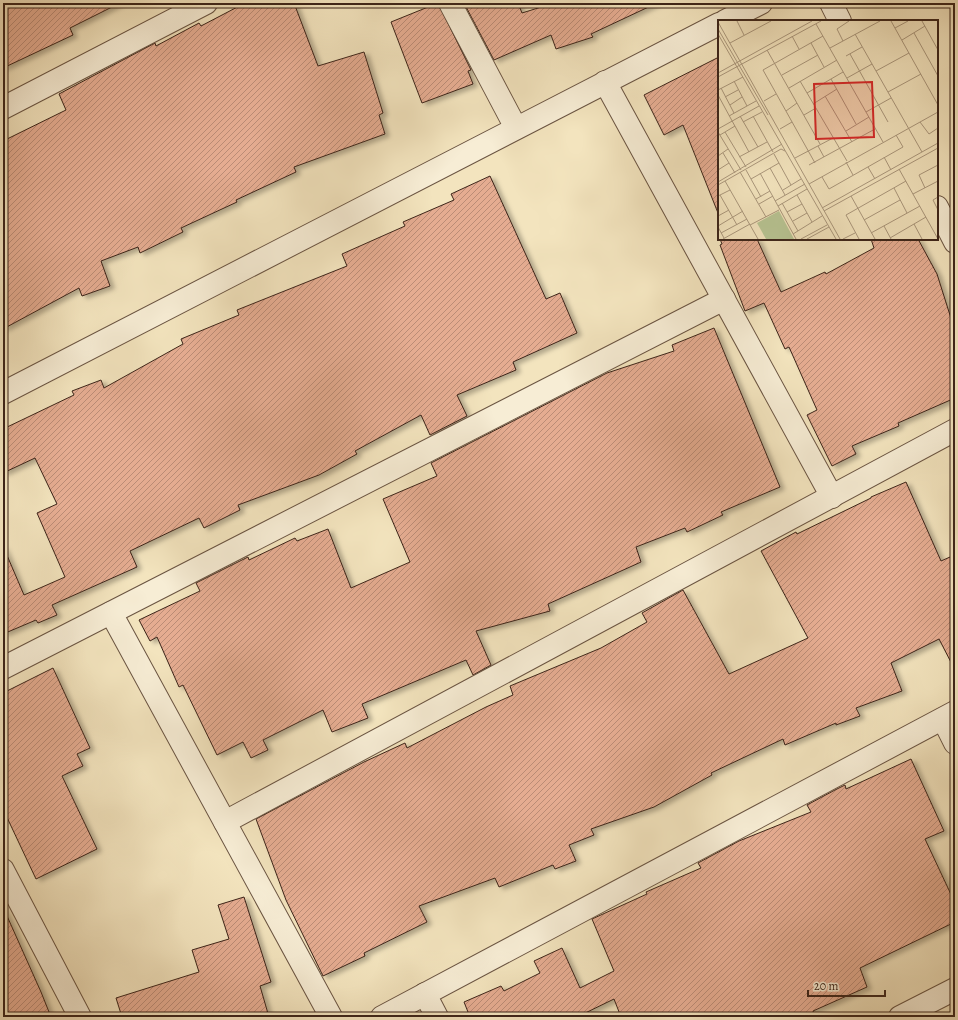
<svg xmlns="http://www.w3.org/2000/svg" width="958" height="1020" viewBox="0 0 958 1020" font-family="Alegreya,serif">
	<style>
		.building { fill: url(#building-hatch); stroke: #3c2419; filter: url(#shadow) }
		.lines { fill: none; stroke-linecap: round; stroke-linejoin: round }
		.street-casing { stroke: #6a5442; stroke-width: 24 }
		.street { stroke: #f7edd5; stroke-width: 22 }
		.inset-road { fill: none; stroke: #aa977c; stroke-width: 1 }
		.view { fill: #d62828; fill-opacity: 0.15; stroke: #d62828; stroke-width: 2 }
		.inset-edge { fill: none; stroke: #3c2419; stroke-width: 2 }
	</style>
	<defs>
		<pattern id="building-hatch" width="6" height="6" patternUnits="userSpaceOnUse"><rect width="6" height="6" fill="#e5ac91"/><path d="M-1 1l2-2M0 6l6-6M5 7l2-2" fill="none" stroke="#bb8c76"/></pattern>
		<filter id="shadow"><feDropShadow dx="4.5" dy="2.5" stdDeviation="2" flood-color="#0004"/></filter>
	</defs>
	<rect width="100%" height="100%" fill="#f3e4be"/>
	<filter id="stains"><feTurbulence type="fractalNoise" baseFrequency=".005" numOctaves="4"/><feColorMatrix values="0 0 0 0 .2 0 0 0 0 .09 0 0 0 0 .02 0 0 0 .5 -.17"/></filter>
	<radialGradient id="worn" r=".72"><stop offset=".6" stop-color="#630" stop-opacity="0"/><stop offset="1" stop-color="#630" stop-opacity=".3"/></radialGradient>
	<g class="building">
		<polygon points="3,3 120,3 70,28 73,35 3,68"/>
		<polygon points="245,3 294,3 318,66 364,52 383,113 379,115 385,134 294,167 296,172 236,200 237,202 181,228 183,232 140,253 138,247 101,261 110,286 82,296 79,288 3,329 3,141 66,110 59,94 155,43 156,46 199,23 201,26"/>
		<polygon points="438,3 471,70 468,71 473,84 422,103 391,22"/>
		<polygon points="464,3 518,3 522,13 554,3 657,3 591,34 593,37 556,49 551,35 494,60"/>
		<polygon points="719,57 719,213 718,213 683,125 664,135 644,95"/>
		<polygon points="490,176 546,299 560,293 577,333 513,362 516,370 457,395 467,416 430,435 421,415 355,451 357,454 319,475 238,505 240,510 204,528 199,518 130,551 137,567 52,605 57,615 38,623 36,620 3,634 3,546 24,595 65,577 37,513 57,504 35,458 3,473 3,429 74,395 72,391 101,380 104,388 183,344 181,339 239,315 237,310 347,266 342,254 405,226 403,222 454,200 451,194"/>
		<polygon points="720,239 757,239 781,292 825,272 826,274 874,248 871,239 918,239 937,274 955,331 955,398 898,423 899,426 852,446 856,454 832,466 807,415 817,410 789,347 785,349 764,303 745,311 720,245 722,244"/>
		<polygon points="714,328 780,487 721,512 723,515 687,532 685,528 636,547 641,562 548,604 550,611 476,631 491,665 473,675 466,660 362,704 368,718 332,732 323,710 263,740 268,750 251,758 243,742 217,755 183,685 179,687 157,637 150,641 139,620 200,591 196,583 248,557 249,560 295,538 297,541 328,529 351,588 410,562 383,499 437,476 431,463 607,373 674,351 672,345"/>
		<polygon points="906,482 941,561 950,557 955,568 955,670 939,639 891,663 902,691 856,708 860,716 836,725 836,723 785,745 783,739 711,773 712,775 654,807 591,829 594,835 569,845 576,861 555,869 553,865 499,887 495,878 419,906 427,922 364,953 365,956 323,976 286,900 256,819 364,762 405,743 407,748 486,707 513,695 510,686 601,648 647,622 642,613 683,590 729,674 808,638 761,551 796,532 797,534 871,498 871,497"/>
		<polygon points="53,668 90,748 77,754 83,766 62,776 97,849 36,879 3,809 3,693"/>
		<polygon points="911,759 944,831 925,839 955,903 955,922 860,968 867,987 813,1011 816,1017 621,1017 614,999 577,1017 470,1017 464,1002 501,986 504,991 540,973 534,961 562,948 580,988 614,971 592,919 647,894 646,892 701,868 698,863 739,841 811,812 807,805 835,790 845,785 846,789"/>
		<polygon points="244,897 271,982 260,986 269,1017 122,1017 116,998 199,972 192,950 229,939 218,905"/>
		<polygon points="3,907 41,992 51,1017 3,1017"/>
	</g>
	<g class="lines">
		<defs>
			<g id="street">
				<polyline points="450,3 516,128"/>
				<polyline points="831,3 840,21"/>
				<polyline points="725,21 761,3"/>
				<polyline points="605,82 832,497"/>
				<polyline points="3,108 206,3"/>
				<polyline points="937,207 955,242"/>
				<polyline points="3,393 719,24"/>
				<polyline points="111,613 331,1017"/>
				<polyline points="3,668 724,299"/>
				<polyline points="943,719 955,743"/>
				<polyline points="225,822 955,430"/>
				<polyline points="3,870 80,1017"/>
				<polyline points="425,994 437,1017"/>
				<polyline points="382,1017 955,712"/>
				<polyline points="900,1017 955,989"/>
			</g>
		</defs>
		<use href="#street" class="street-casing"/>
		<use href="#street" class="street"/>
	</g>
	<g transform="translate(718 20)">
		<rect width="220" height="220" fill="#f3e4be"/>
		<path d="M61,191L76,219H48L39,203Z" fill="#b8c594"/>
		<path class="inset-road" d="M19,1L26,15M173,1L220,85M204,1L220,30M0,2L122,219M98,4L165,122M177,8L190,1M0,9L50,95M196,13L220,56M0,14L118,219M137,14L204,132M74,16L81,29M184,20L207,6M125,21L119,9L131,1M12,23L53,1M93,23L106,47M112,28L162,1M49,30L102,124M132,34L170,102M128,36L144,27M158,51L191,33M0,53L94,1M64,55L100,35M0,57L103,1M129,58L154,44M113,59L138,104M16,61L29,86M82,61L129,141M3,68L16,93M71,68L119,40M0,70L25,57M170,72L203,54M89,73L125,52M0,75L31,132M107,76L134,122M7,77L20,70M46,81L58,74M95,84L119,69M12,85L24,77M68,91L79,83M148,92L173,78M86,95L98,88M11,96L38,81M22,96L40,127M35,96L55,132M25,102L44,92M202,102L211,114L220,108M0,109L41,86M62,109L74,102M128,111L151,97M0,112L23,150M7,112L28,147M2,115L17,106M100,126L106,137M5,133L17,153M56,134L73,165M0,136L10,129M21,137L49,122M166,137L173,150M77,138L115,118M128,142L135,155M97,143L45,50L105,16M91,145L157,109M150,147L157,159M52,148L67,175M181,149L220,219M0,150L11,143M28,150L43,177M22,152L48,197M42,153L78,219M104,157L111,169L185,127L178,115M33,159L61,143M7,161L40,219M0,162L64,124M91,164L220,92M0,165L63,129L67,131M176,168L189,193M207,168L201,155L220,145M65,170L83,159M195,174L220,161M2,175L19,205M79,175L94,202M0,176L12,170M133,176L157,219M220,177L215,180L220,190M38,179L52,171M57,181L87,164M64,183L80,211M41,184L55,176M60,186L89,169M104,188L220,123M106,191L220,128M69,192L84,184M0,196L11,190M146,200L182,180M75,201L89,193M196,204L204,219M32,205L61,190M0,206L25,191M166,206L173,219M0,207L6,218M3,213L29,199M153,213L202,186M75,214L104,196M172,218L208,197M5,219L32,204M83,219L109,205M89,219L111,207M125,219L137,213M141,219L128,195L188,161"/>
		<path class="view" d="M154,62L156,117L98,119L96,64Z"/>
		<rect width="220" height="220" class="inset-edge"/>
	</g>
	<rect width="958" height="1020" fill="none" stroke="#f3e4be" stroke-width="16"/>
	<rect x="4" y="4" width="950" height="1012" fill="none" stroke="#3c2419" stroke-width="2"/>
	<rect x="8" y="8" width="942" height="1004" fill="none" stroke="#3c2419"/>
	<path d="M808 990v6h77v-6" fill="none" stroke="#3c2419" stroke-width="2"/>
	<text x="814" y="990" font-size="12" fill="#3c2419" stroke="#f7edd5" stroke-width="3" paint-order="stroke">20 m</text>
	<rect width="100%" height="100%" filter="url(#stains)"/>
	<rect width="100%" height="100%" fill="url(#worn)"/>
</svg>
